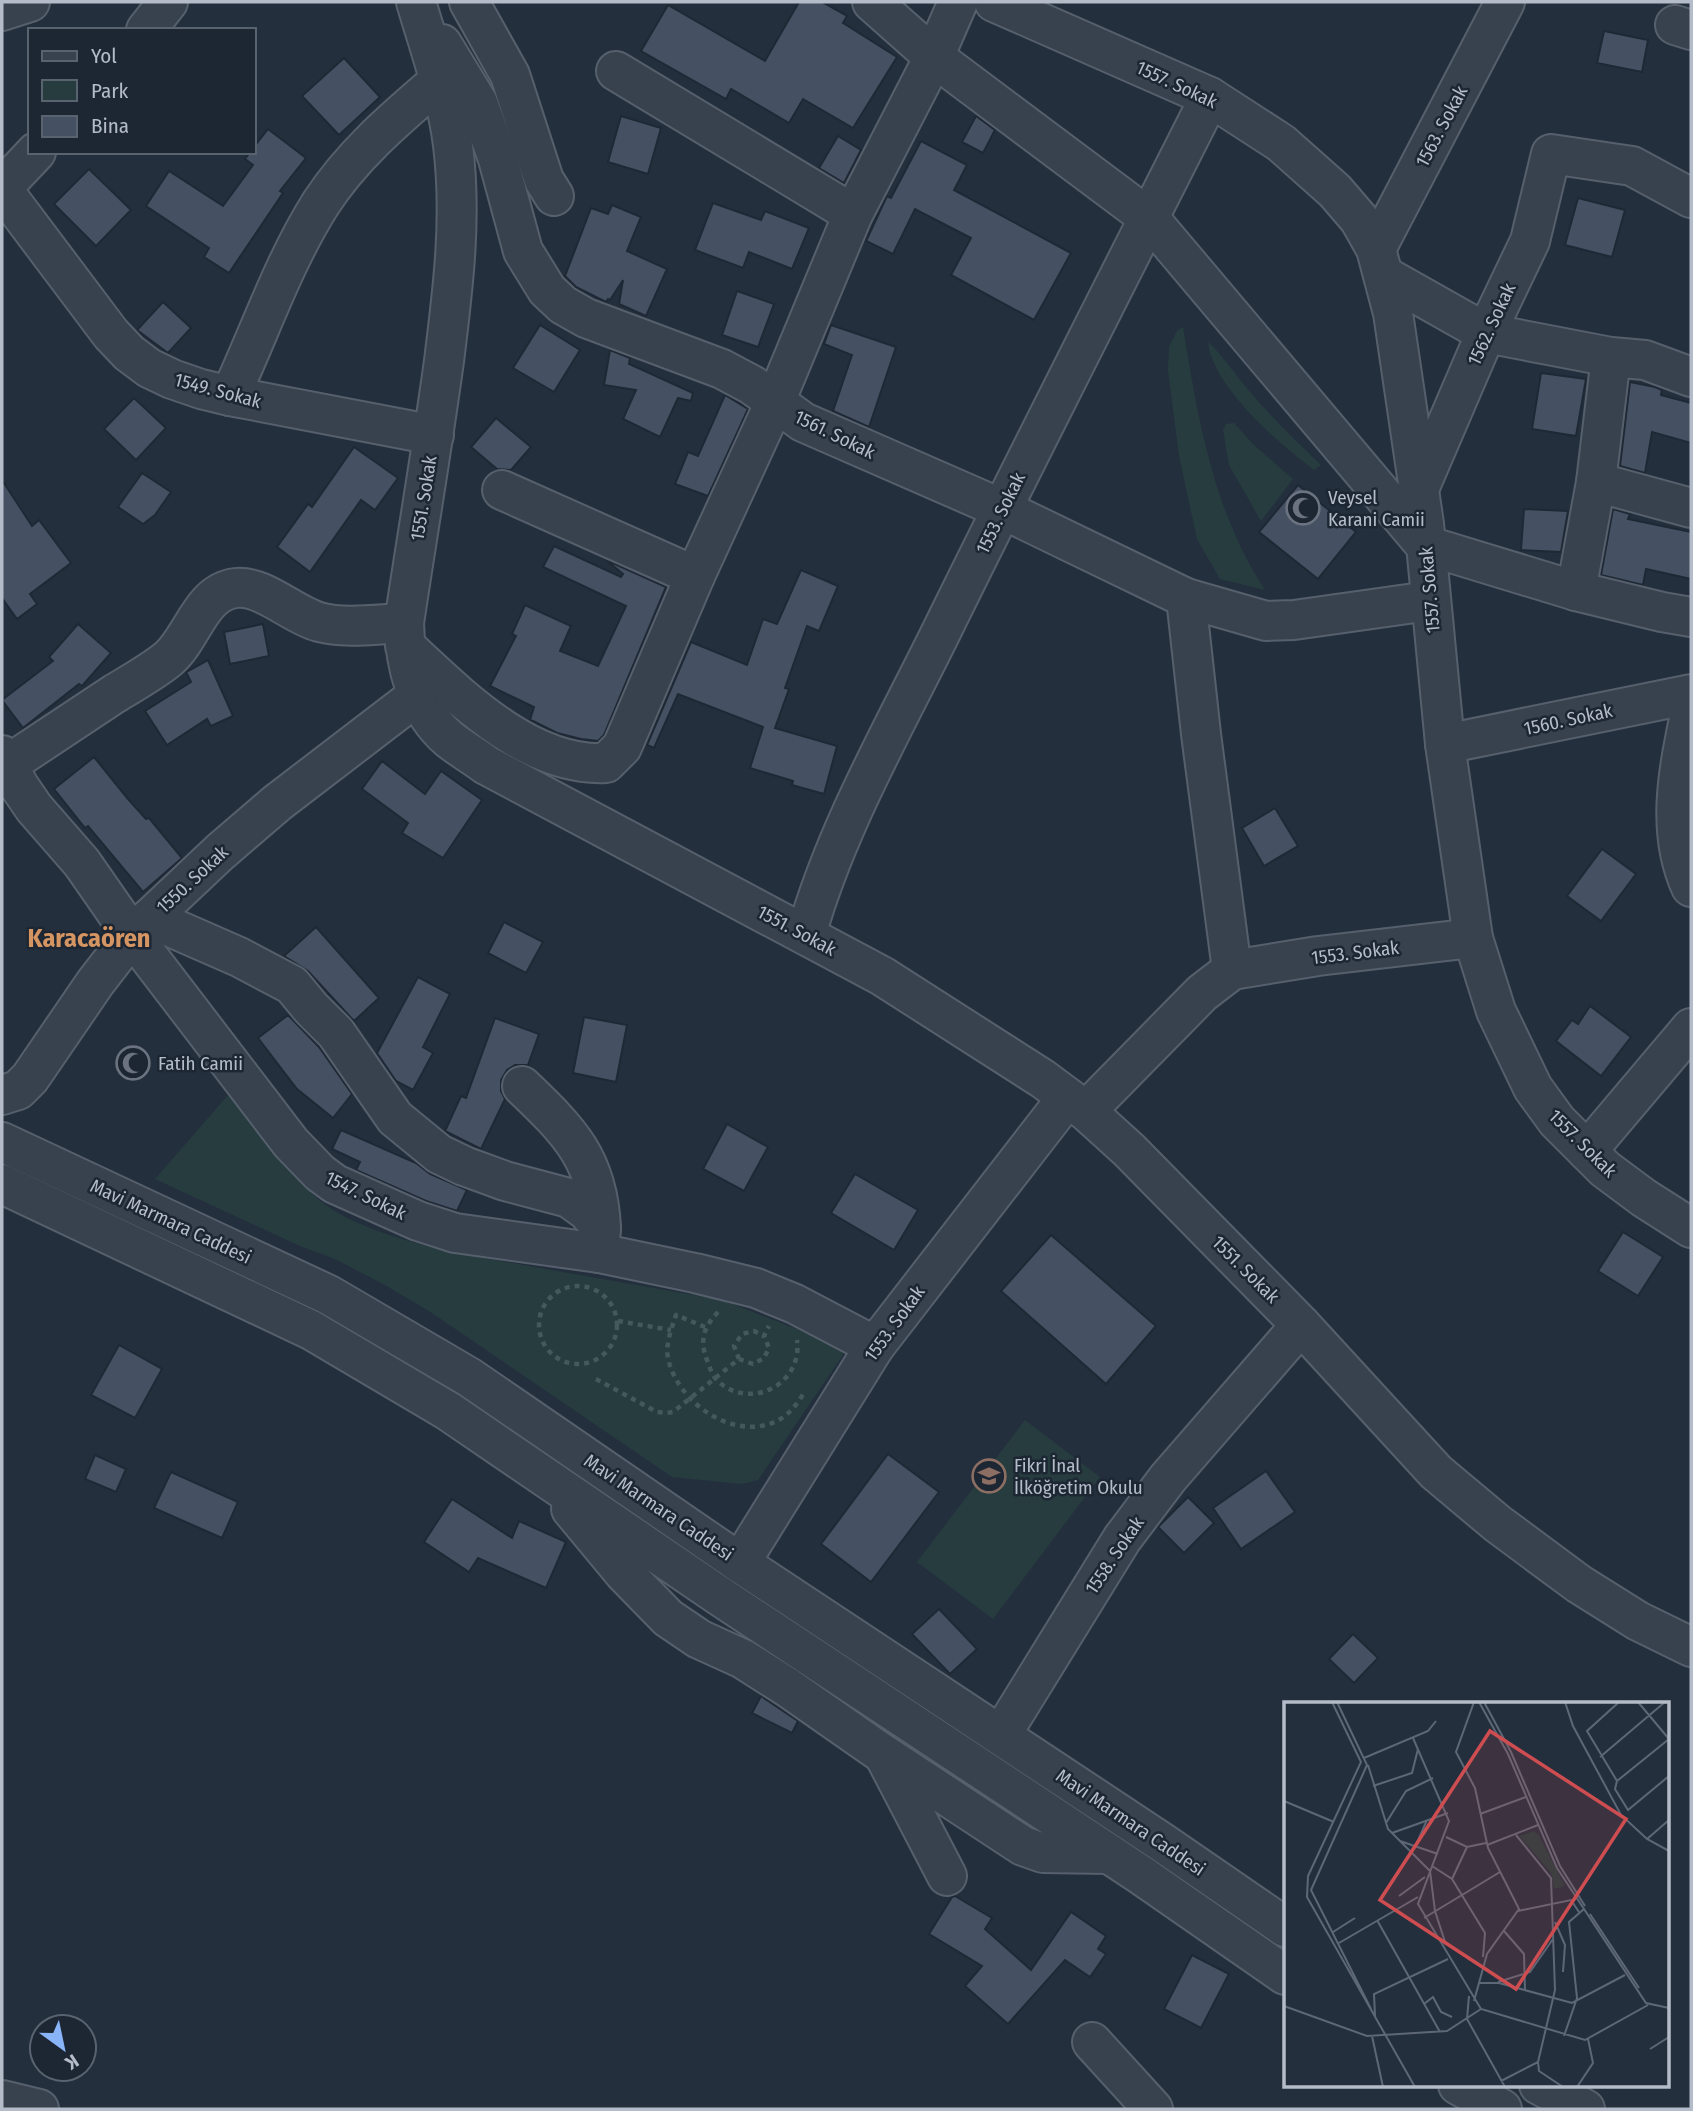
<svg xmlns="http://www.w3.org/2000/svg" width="1693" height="2111" viewBox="0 0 1693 2111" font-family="'Fira Sans Condensed',sans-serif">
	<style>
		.green { fill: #263c3f }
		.building { fill: #455162; stroke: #1f2835; stroke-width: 2 }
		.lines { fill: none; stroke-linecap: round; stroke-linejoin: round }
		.minor-casing { stroke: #565f6c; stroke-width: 42 }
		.path { stroke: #44595c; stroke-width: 4.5; stroke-dasharray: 5 5; stroke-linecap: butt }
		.minor { stroke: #38414e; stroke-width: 38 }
		.labels { text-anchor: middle; stroke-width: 5; stroke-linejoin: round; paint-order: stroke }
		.street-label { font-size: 19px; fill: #b4bcc9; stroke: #1d2633 }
		.poi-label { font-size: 19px; fill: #b4bcc9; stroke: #1d2633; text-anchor: start }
		.district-label { font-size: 26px; font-weight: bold; fill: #d59563; stroke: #1d2633 }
		.inset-road { fill: none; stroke: #5e6776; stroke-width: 2 }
		.view { fill: #ce4d50; fill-opacity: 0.15; stroke: #ce4d50; stroke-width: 3.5 }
		.inset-edge { fill: none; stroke: #b4bcc9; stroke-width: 3.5 }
	</style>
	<rect width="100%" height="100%" fill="#242f3e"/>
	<g class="green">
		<path d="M1183,327C1198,418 1213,511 1265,590L1220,579L1197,539L1179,456L1168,370L1169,347L1177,331Z"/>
		<path d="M1208,342C1225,358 1236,376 1251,393C1273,419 1297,442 1321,465L1314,470C1280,445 1212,386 1208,342Z"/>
		<polygon points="1234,423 1253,444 1293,479 1261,521 1229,465 1223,430 1226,424"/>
		<path d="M229,1094C256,1127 298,1188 333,1210C368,1231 411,1242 449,1252L722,1300L836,1344L842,1350L843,1355L758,1480L742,1484L672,1477L429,1311L383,1284L335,1259L300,1246L155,1179Z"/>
		<polygon points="1025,1420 1100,1477 993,1619 917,1562"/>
	</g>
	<g class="building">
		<polygon points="799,2 822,2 847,16 843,23 897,57 853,128 803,99 789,123 731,89 726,99 641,51 668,5 765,61"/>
		<polygon points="1604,31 1648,40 1642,72 1597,63"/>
		<polygon points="344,58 380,97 339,135 302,96"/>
		<polygon points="621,116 661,128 648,174 608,162"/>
		<polygon points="976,116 995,130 983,153 962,142"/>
		<polygon points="268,129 306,158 280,191 283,193 229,273 204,257 209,248 146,206 169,171 223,206 253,165 245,159 250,152 254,152 254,147"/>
		<polygon points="838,136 861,150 844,183 819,168"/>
		<polygon points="921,141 967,165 954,190 1071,253 1034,320 951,275 971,238 915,209 893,254 866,241 887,196 891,198"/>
		<polygon points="89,169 131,210 96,246 54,204"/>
		<polygon points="1578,198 1625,210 1612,257 1565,245"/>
		<polygon points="713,203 761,220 765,211 809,228 792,269 749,252 743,268 695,250"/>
		<polygon points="612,205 641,217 627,251 667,269 646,316 619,304 623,280 610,300 608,299 606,302 576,287 565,276 591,208 608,214"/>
		<polygon points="737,291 774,304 758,347 722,335"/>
		<polygon points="163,302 191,328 168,353 137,330"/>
		<polygon points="540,325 580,350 554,392 513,368"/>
		<polygon points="831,325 896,347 869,427 833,411 852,355 824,344"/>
		<polygon points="610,350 630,358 629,364 693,393 691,401 678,398 660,437 623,419 636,390 604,385"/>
		<polygon points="1541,373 1586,379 1576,436 1532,429"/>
		<polygon points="1630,382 1655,387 1662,390 1661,395 1691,403 1691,443 1652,432 1645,473 1620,466"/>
		<polygon points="725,395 748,409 708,496 675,484 688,452 698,456"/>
		<polygon points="134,398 166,428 136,460 104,429"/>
		<polygon points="496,418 531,447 511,470 497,469 471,447"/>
		<polygon points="354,447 398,478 375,510 361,500 310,572 277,547 308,504 312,507"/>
		<polygon points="142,473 171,492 155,515 143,524 118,507"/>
		<polygon points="2,480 32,526 39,520 71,563 30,594 37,604 17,619 2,598"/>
		<polygon points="1298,485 1356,532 1318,579 1259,532"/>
		<polygon points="1524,509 1568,511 1561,552 1521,550"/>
		<polygon points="1613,509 1630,514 1628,519 1691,532 1691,579 1646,569 1643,585 1601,575"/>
		<polygon points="554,546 621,577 623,574 606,560 666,587 604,735 598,741 581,739 557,733 533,721 530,720 534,707 490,686 516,636 512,634 525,605 571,626 560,651 598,666 626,606 543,567"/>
		<polygon points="801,570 838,586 819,631 807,626 785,688 789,689 775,728 837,746 824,794 792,785 793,781 750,768 763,727 678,694 654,748 647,745 691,642 747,665 763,619 777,624"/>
		<polygon points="78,624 111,653 82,686 79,684 23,728 2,700 53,661 49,657"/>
		<polygon points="263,624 269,656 230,664 224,632"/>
		<polygon points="208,660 233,716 211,726 207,719 167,745 145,711 191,682 186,672"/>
		<polygon points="94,757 128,799 146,819 149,818 182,858 143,892 88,826 85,828 54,789"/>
		<polygon points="382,761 425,794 441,771 482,800 443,858 402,833 408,823 362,789"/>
		<polygon points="1275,808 1298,846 1264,866 1242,828"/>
		<polygon points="1602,849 1636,874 1601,921 1567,896"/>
		<polygon points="504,922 543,942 526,973 488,953"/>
		<polygon points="316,927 379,998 354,1021 308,971 284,956"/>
		<polygon points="418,977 450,994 423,1047 433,1053 413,1090 396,1081 377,1053"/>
		<polygon points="1590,1006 1631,1037 1601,1076 1556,1041 1572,1020 1578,1024"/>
		<polygon points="288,1015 319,1047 352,1094 333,1118 297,1089 258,1038"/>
		<polygon points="584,1017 627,1025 616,1082 573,1073"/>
		<polygon points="495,1018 539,1034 528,1065 515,1065 507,1070 501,1080 501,1091 505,1099 481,1149 445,1131 461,1096 466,1098"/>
		<polygon points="727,1124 768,1147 744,1191 703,1169"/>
		<polygon points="341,1130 416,1163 430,1174 467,1190 457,1211 426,1201 356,1170 360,1162 332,1149"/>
		<polygon points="855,1174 918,1210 894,1250 831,1213"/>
		<polygon points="1623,1232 1663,1257 1638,1296 1598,1271"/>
		<polygon points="1051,1235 1156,1326 1106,1384 1001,1291"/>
		<polygon points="119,1345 162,1369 135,1418 91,1395"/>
		<polygon points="888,1454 939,1492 871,1582 821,1544"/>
		<polygon points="95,1455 126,1469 116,1492 85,1479"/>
		<polygon points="1266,1471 1295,1512 1241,1549 1213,1508"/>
		<polygon points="171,1472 238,1502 222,1538 154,1508"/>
		<polygon points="1188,1497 1214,1523 1184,1553 1158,1527"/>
		<polygon points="452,1499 512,1538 519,1521 566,1542 546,1588 478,1558 469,1572 424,1542"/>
		<polygon points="939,1609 977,1649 950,1674 912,1634"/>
		<polygon points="1353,1634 1378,1658 1354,1683 1329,1659"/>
		<polygon points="761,1696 798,1721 792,1733 752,1713"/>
		<polygon points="955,1896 992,1918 985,1929 1031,1970 1071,1912 1106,1936 1098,1949 1106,1954 1090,1977 1065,1960 1008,2024 965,1986 982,1966 929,1934 952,1897"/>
		<polygon points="1192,1955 1229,1974 1201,2028 1164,2009"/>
	</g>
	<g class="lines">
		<defs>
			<g id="minor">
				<path d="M416,2C430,49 447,97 453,145C462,218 453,289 444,361C432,449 417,536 404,623C405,665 416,711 449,739C460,748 474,756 486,765L882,976L1043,1079L1086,1111L1129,1150L1301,1325L1436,1472L1498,1524L1579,1584L1638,1621L1691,1647"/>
				<polyline points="469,2 510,75 544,180 554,196"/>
				<polyline points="872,2 934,57 1149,218 1425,545 1576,591 1662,612 1691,617"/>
				<polyline points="994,2 1210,97 1281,143 1335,191 1359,219 1376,249 1393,313 1424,524 1445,744 1473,938 1496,1011 1533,1088 1557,1121 1605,1169 1644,1198 1691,1228"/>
				<polyline points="2,11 30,2"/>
				<polyline points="1675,25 1691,30"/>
				<polyline points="146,30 168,2"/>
				<polyline points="442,44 478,103 498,159 523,251 547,290 563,305 586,318 722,369 752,385 803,422 1002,509 1186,598 1266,621 1294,620 1429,601"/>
				<polyline points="616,71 853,214"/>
				<polyline points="2,188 36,152"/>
				<polyline points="2,189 111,334 129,353 149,368 172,379 201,389 230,396 434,435"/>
				<polyline points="1376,249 1505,2"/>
				<polyline points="1385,276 1486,333 1611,357 1645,360 1691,377"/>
				<path d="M230,396C260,332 283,263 321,203C353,154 396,118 439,81"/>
				<polyline points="1596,482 1691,508"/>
				<polyline points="1419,489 1486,333 1530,241 1551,154 1632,166 1691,198"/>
				<polyline points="502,490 695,576"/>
				<polyline points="1576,591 1596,482 1611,357"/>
				<polyline points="1186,598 1201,734 1232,970"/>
				<path d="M405,646C458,695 528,767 606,763L622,747L695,576L775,402L853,214L934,57L958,2"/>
				<path d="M1691,709C1679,768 1665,830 1691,887"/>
				<polyline points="1445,744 1691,694"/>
				<polyline points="2,755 19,786 34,808 82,863 132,935 291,1143 320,1173 335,1184 418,1221 455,1233 599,1253 695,1273 756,1288 795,1304 875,1346"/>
				<path d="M7,765C43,741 78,718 114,694C132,683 152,672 168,659C193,638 200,592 236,588C263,585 293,615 319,622C345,629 377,624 404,623"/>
				<polyline points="150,918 239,957 292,985 311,1008 336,1033 395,1118 439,1154 464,1166 505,1181 569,1198 587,1211 601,1228 599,1253"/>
				<path d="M806,935C836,828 895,726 944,626C1031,449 1121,273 1210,97"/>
				<path d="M522,1086C569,1131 598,1159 601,1228"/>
				<polyline points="2,1095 18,1090 30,1078 95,983 132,935 220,852 277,803 418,695"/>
				<polyline points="1086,1111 1202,993 1232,970 1318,956 1473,938"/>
				<polyline points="2,1142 329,1295 469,1377 740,1563 1163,1843 1285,1927"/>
				<polyline points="1587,1151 1691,1028"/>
				<polyline points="2,1184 311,1330 448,1411 718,1595 1141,1875 1285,1975"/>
				<polyline points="571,1509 625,1574 668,1618 699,1639 743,1659 787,1687 883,1754 1023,1846 1043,1853 1109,1854"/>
				<polyline points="740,1563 875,1346 1067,1098"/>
				<polyline points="1001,1735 1122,1539 1168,1478 1301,1325"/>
				<polyline points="885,1757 947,1876"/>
				<polyline points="1092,2042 1153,2109"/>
				<polyline points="1458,2085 1502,2109"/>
				<polyline points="1539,2085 1585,2109"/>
				<polyline points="2,2100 39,2109"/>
			</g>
		</defs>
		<use href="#minor" class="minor-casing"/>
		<g class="path">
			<circle cx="578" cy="1325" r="39"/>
			<path d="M718,1312C704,1327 699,1340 707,1360C710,1368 713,1378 720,1383C753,1410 803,1383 797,1340"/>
			<polyline points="618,1321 671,1330"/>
			<path d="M705,1327L676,1315C672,1327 665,1345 668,1358C677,1402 733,1442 777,1421C789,1415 797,1404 804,1393"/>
			<polyline points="739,1359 734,1346 742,1334 754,1331 764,1336"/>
			<polyline points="596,1379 657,1412 667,1413 673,1412 739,1359 753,1364 764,1358 769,1348 764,1336 769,1326"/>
		</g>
		<use href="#minor" class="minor"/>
	</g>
	<defs>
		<symbol id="mosque-ring" viewBox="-11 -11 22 22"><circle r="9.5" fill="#1d2633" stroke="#6b7280" stroke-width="1.5"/><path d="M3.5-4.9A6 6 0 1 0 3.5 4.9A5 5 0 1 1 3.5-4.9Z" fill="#6b7280"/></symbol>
		<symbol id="school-ring" viewBox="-11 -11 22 22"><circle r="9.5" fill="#1d2633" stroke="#8d6e63" stroke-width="1.5"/><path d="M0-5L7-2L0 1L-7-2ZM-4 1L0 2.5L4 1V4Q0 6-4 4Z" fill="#8d6e63"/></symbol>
	</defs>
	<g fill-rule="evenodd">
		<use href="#mosque-ring" x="1284" y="489" width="38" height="38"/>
		<use href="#mosque-ring" x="114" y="1044" width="38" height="38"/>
		<use href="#school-ring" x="970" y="1457" width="38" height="38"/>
	</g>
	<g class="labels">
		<g class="street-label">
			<text transform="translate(1177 84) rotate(25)" y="7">1557. Sokak</text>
			<text transform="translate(1441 126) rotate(-62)" y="7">1563. Sokak</text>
			<text transform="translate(1491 324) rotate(-65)" y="7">1562. Sokak</text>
			<text transform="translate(218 390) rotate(15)" y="7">1549. Sokak</text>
			<text transform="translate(835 434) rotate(26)" y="7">1561. Sokak</text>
			<text transform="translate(423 498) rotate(-81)" y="7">1551. Sokak</text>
			<text transform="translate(1000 513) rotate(-64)" y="7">1553. Sokak</text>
			<text transform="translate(1429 590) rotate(-95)" y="7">1557. Sokak</text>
			<text transform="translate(1568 719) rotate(-12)" y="7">1560. Sokak</text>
			<text transform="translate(192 879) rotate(-43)" y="7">1550. Sokak</text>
			<text transform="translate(797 930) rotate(28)" y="7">1551. Sokak</text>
			<text transform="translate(1355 952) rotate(-7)" y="7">1553. Sokak</text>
			<text transform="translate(1583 1143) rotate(45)" y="7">1557. Sokak</text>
			<text transform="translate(366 1195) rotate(26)" y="7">1547. Sokak</text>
			<text transform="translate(171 1221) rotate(25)" y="7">Mavi Marmara Caddesi</text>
			<text transform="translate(1246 1269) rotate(45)" y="7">1551. Sokak</text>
			<text transform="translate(894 1323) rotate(-54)" y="7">1553. Sokak</text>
			<text transform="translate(659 1507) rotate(34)" y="7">Mavi Marmara Caddesi</text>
			<text transform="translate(1114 1555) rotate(-56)" y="7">1558. Sokak</text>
			<text transform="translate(1131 1822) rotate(34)" y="7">Mavi Marmara Caddesi</text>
		</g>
		<g class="poi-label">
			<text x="1328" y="504">Veysel<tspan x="1328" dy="22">Karani Camii</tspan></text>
			<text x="158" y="1070">Fatih Camii</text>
			<text x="1014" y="1472">Fikri İnal<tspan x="1014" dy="22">İlköğretim Okulu</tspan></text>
		</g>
		<g class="district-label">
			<text x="89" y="947">Karacaören</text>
		</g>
	</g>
	<g transform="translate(1284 1702)">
		<rect width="385" height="385" fill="#242f3e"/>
		<path d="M250,129L255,133L281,184L270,187L267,171L235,134Z" fill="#263c3f"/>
		<path class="inset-road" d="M48,0L77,60L24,174L23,195L131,385M53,0L83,63L27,188L87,307M195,0L224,52L273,166L362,301L385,306M200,0L227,50L276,164L301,204M281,0L289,24L337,113L363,137L385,149M335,0L303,29L333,79L331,87L344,108L385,74M354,0L385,37M129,36L165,119L134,202L197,307L301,338L364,303M316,55L381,0M80,56L144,29L152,19M84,63L104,127L146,169L151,209L162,243M333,79L385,37M89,84L128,71L134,47M0,99L50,120M196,112L242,95M102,121L122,89L149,76M108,131L164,111M162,135L183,145L202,141M363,137L385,118M116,139L154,152M132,143L143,118M203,143L254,123M148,164L168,177L201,231L199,255M168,177L183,145M115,194L141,175M234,209L287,198L295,210M306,212L355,286M140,216L216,170M93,218L156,330M271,220L281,243L279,270M220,229L240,252L241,288M49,230L71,216M55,241L134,195M214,280L246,270L269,237M194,281H215L288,301L341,273M185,294L183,317L221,385M190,299L203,252L235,207L204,146L191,86L172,50L190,0M140,302L149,295L157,310L168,315M0,304L83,334L163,329L197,307M91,314L90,292L164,257M88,334L99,385M280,334L293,296L285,220L300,207M366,347L385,335M254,360L255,369L279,385M217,379L254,360L271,288L267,176L232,133M293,385L309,361L304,337"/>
		<path class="view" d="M206,29L342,117L232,287L96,198Z"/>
		<rect width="385" height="385" class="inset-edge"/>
	</g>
	<rect width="1693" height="2111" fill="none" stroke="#b4bcc9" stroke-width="7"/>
	<rect x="28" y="28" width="228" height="126" fill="#1d2633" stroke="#59626f" stroke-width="2"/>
	<rect x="42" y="51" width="35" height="10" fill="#38414e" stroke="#59626f" stroke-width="2"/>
	<text x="91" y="63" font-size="21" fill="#b4bcc9">Yol</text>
	<rect x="42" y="80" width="35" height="21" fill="#263c3f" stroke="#59626f" stroke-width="2"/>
	<text x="91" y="98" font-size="21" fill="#b4bcc9">Park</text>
	<rect x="42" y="116" width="35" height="21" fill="#455162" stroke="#59626f" stroke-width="2"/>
	<text x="91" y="133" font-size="21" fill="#b4bcc9">Bina</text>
	<g transform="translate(63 2048) rotate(147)"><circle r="33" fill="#1d2633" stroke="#59626f" stroke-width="2"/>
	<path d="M0-5L12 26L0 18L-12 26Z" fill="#8ab4f8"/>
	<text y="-10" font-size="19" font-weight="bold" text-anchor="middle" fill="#b4bcc9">K</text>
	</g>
</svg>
